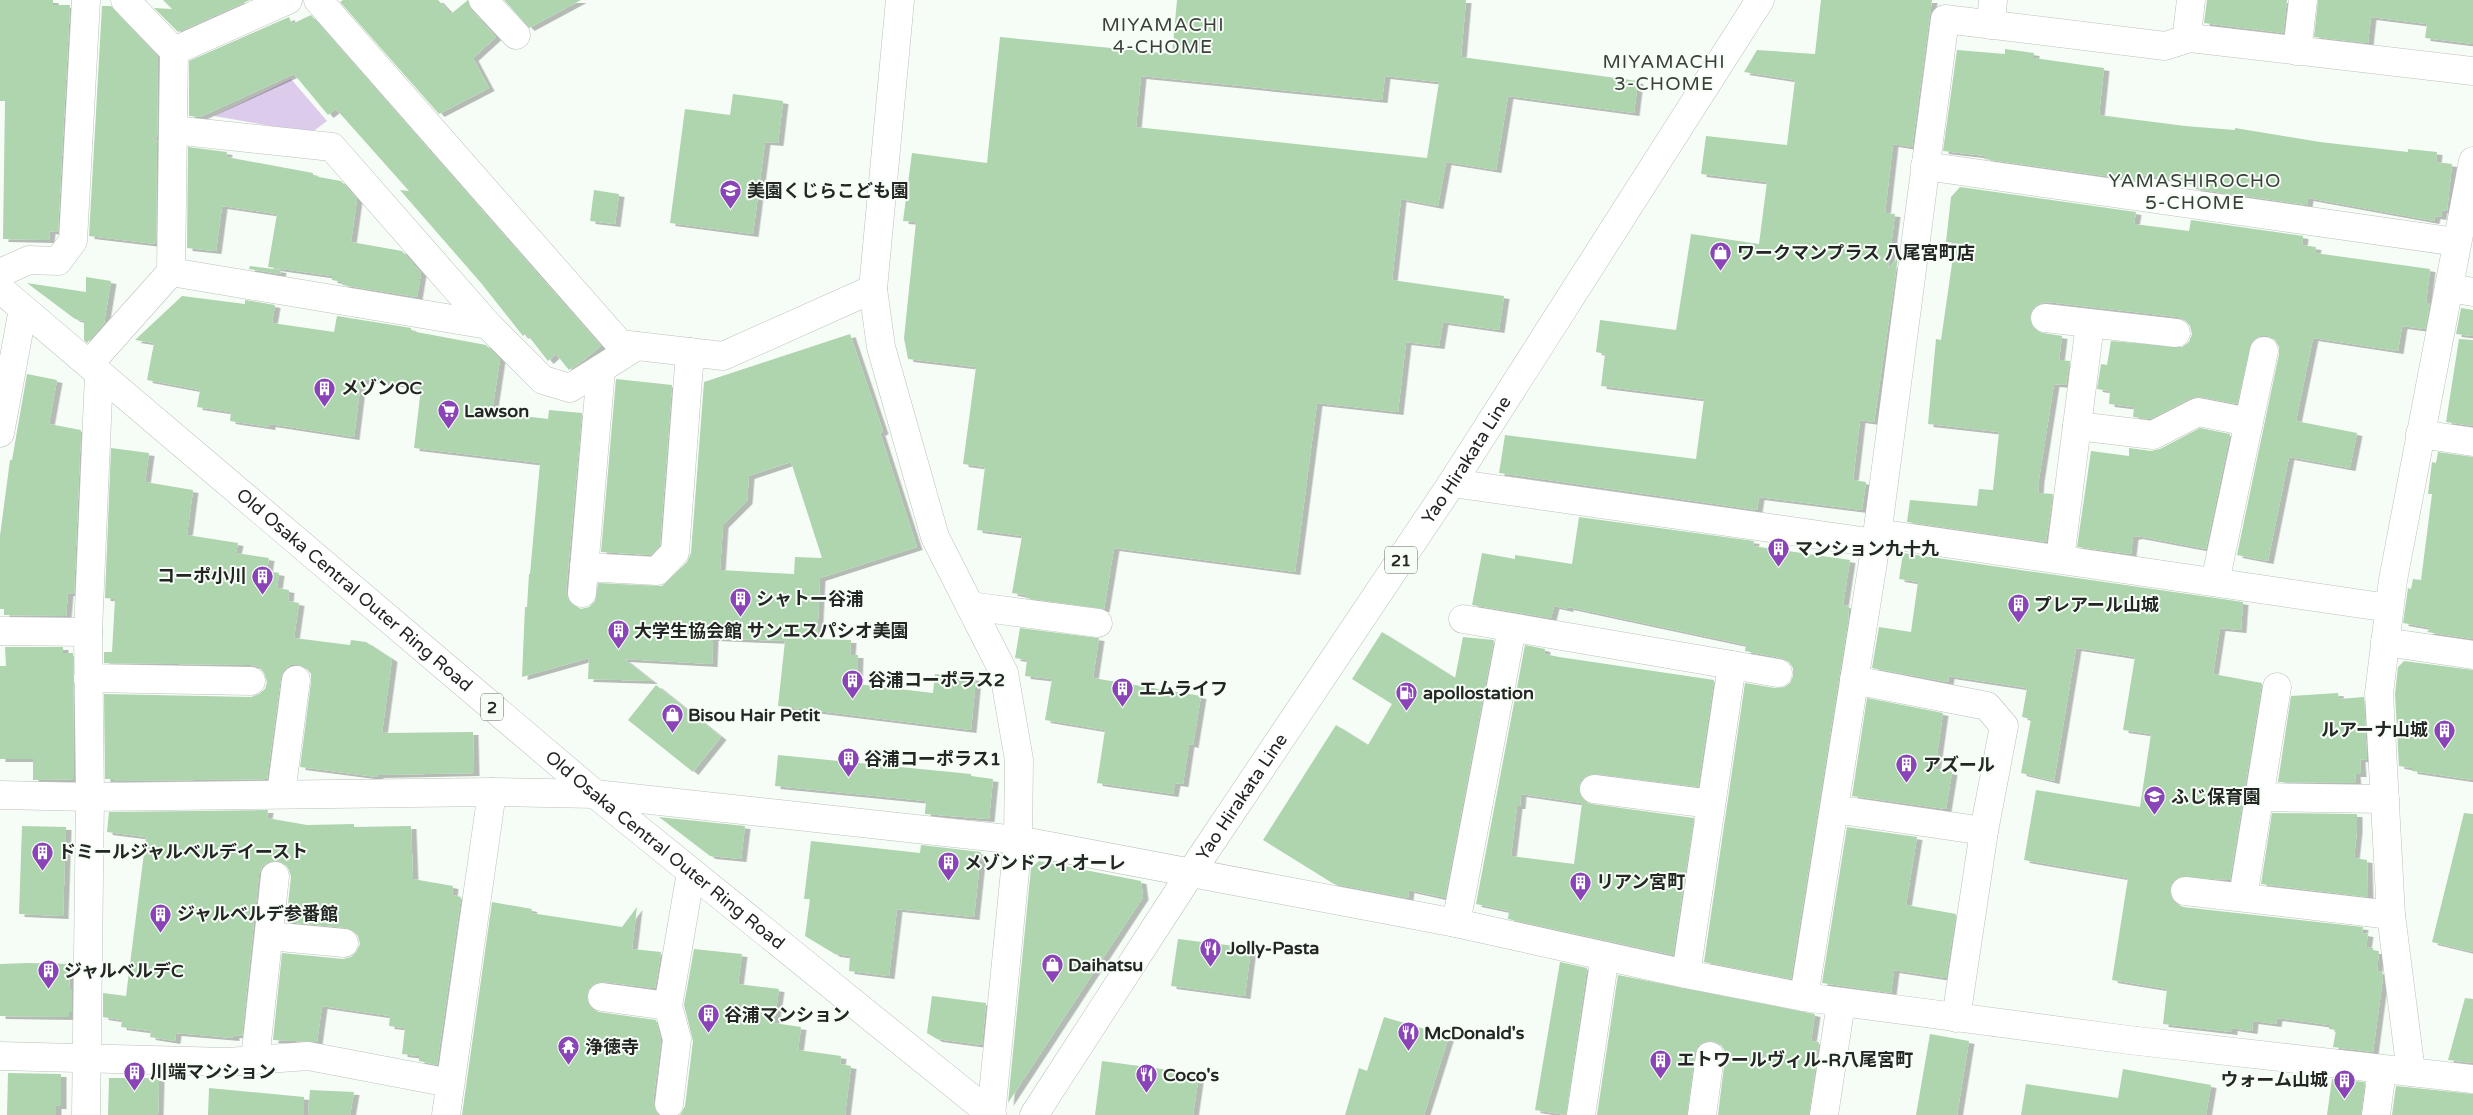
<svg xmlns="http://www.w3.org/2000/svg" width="2473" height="1115" viewBox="0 0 2473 1115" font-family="'Varela Round','Noto Sans JP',sans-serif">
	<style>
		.green { fill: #ddcbec }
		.building { fill: #aed5ae; fill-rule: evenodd; filter: url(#shadow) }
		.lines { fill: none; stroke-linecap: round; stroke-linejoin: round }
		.minor-casing { stroke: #bbc1bb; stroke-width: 29 }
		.major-casing { stroke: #bbc1bb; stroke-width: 29 }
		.minor { stroke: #fff; stroke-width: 28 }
		.major { stroke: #fff; stroke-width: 28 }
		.labels { text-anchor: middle; stroke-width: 4; stroke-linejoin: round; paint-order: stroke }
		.shield { fill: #f6fdf6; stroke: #626662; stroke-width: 1 }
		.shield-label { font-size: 16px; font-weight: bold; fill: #232623 }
		.poi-label { font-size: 18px; font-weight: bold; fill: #232623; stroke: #f6fdf6; text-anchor: start }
		.street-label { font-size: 18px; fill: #232623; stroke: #f6fdf6 }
		.neighbourhood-label { font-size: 19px; letter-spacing: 1px; fill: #3b403b; stroke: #f6fdf6 }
	</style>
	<defs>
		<filter id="shadow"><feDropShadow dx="5.5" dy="3" stdDeviation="0" flood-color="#0004"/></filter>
	</defs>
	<rect width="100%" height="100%" fill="#f6fdf6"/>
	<polygon class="green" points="291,79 327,121 311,133 214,116"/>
	<g class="building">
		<polygon points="0,0 53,0 53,5 70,5 58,232 50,231 49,240 3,239 5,101 0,101"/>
		<polygon points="163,0 250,0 178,32 154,8 172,9"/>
		<polygon points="343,0 438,0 451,14 468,0 472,11 496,37 473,58 489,88 439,114 340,2"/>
		<polygon points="504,0 581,0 529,28"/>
		<path d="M1177,0H1466L1461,57L1638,81L1634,113L1508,96L1496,170L1446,162L1438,206L1401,199L1392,280L1504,296L1499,330L1443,322L1439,346L1406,342L1398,412L1317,403L1295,572L1114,548L1104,609L1025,598L1026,595L1012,593L1022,536L977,530L985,467L963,464L976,367L908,359L904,338L916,222L903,221L912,153L987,163L1000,37L1172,54ZM1141,76L1382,100L1385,76L1439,82L1427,158L1136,127Z"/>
		<polygon points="1821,0 1932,0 1912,147 1893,144 1885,213 1895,214 1888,269 1898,258 1874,422 1860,420 1853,480 1866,482 1862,510 1759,497 1757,510 1499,473 1505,435 1696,459 1704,399 1601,386 1605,354 1596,352 1600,320 1676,330 1691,234 1759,244 1767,182 1701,174 1706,136 1787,145 1795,80 1744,72 1757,50 1815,54"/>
		<polygon points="2207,0 2287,0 2283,33 2204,23"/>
		<polygon points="2318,0 2473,0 2473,44 2425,38 2427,24 2371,17 2368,43 2314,37"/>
		<polygon points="102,6 111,6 158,57 157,137 151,139 157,140 156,244 89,236"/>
		<polygon points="311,15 601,346 577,365 569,370 556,354 548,361 526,333 523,336 481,283 400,190 409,191 336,109 328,115 294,74 200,117 189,116 189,61 289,17 292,24"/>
		<polygon points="2005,49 2034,53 2034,58 2104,68 2099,115 2185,126 2235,130 2235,128 2320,142 2408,152 2408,149 2437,152 2436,162 2452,164 2447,211 2442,210 2441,217 2435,216 2434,221 2308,198 2307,205 2195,189 2196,183 2142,175 2141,181 1984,159 1986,156 1943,151 1957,50 2005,54"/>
		<polygon points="733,94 783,101 778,143 765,142 753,234 670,223 685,109 730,115"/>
		<polygon points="188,147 227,152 226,157 313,173 313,176 341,181 357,199 351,242 402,251 421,273 417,297 342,285 343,282 332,280 332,276 268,267 277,214 222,206 216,251 187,248"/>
		<polygon points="1960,187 2136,212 2134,224 2189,231 2191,220 2303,236 2302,245 2316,247 2315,253 2430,269 2426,303 2430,303 2425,329 2402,326 2398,351 2313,338 2296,421 2357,433 2350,468 2289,457 2268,561 2237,555 2279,354 2279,347 2275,340 2268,336 2260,336 2252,341 2237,404 2200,397 2191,398 2150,419 2133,417 2134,407 2109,404 2110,391 2097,389 2101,364 2107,365 2111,341 2182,347 2189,342 2192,334 2190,326 2185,320 2178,317 2047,302 2039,304 2033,308 2030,316 2031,324 2035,330 2043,333 2062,336 2059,360 2070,361 2066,385 2054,384 2039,479 2038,493 2053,494 2046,542 1907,522 1910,500 1977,506 1979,489 1993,490 1999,432 1928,424 1936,339 1941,340 1955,243 1946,242 1951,197"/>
		<polygon points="594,190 619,194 615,224 590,221"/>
		<polygon points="250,266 281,270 280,274 249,269"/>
		<polygon points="86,277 111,281 104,323 87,343 84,340 84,321 75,319 27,283 86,292"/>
		<path d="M182,296L245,304V300L275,305L272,323L334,332L337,316L411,328V331L486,345L500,359L492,412L548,419L549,410L582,413L566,592L568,599L573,605L581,609L589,607L595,601L598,583L662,586L687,562L691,553L704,382L850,334L883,431L880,433L917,547L820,578L817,639L851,640L850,655H858L857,684L933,693L935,674L976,678L971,730L778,706L785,641L713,638L712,664L624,659L652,681L588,679L589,658L522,677L525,607H527L529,574H530L540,463L414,448L421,388L364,379L363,382L361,381L354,437L270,424V427L230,421L231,412L197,407L200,390L147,380L154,343L135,340ZM791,462L822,558L795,557L794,574L720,570L723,525L747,501L749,476Z"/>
		<polygon points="2461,308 2473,310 2473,336 2456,334"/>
		<polygon points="2459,339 2473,340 2473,426 2446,422"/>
		<polygon points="27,374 57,380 49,424 81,430 74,594 68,593 66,616 4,615 4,609 0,609 0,536 10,460 12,460"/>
		<polygon points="616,379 672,385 660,545 651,555 601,552"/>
		<polygon points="2200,428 2230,434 2206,549 2137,536 2133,537 2131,554 2077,547 2091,451 2129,456 2129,448 2151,451 2160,449"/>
		<polygon points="111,448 149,453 145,482 193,490 187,535 238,543 236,553 269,558 267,571 279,573 277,588 289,590 288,601 299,603 294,638 350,645 351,640 366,642 392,659 382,733 473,732 474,773 378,775 377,777 300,767 311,682 311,674 306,668 298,665 290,665 284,670 281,677 267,779 113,781 113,779 105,779 104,694 251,697 259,694 265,689 267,682 264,673 259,667 251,665 104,663 104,652 112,652 115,599 105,598"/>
		<polygon points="2438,452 2473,457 2473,639 2427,632 2431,628 2403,623 2408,588 2411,589 2413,579 2421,580 2432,494 2428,494 2432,462 2436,463"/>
		<polygon points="1579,517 1754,541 1753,546 1850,560 1843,605 1849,606 1848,622 1791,979 1704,962 1745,683 1775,688 1784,687 1790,683 1793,676 1793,668 1788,661 1781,658 1745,651 1746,645 1568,607 1568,609 1554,606 1551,618 1472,605 1482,553 1515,559 1515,555 1572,564"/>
		<polygon points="1903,553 2243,602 2241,630 2220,628 2213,674 2262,683 2230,880 2179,877 2172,882 2170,889 2171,897 2175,903 2183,907 2363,927 2362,933 2368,934 2366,947 2373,948 2373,951 2379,951 2377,971 2382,972 2383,977 2373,1052 2333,1047 2336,1030 2329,1029 2329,1025 2277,1018 2276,1024 2253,1021 2252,1031 2232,1028 2232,1032 2163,1024 2167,989 2112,980 2128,878 2024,860 2036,790 2140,807 2151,734 2123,730 2135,657 2076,648 2054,781 2021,773 2031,719 2022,717 2027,688 1949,676 1948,682 1872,668 1879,627 1911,632 1918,582 1899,579"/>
		<polygon points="1020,628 1099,638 1093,678 1201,696 1193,745 1189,744 1183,784 1175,783 1173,794 1097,783 1105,730 1045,720 1052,679 1025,676 1027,660 1015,658"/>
		<polygon points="1382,632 1455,678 1463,637 1494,640 1445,898 1409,890 1408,898 1334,884 1263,840 1336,725 1368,745 1392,704 1352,679"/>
		<path d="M1525,645L1545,649L1544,654L1559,657L1714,680L1698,787L1596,774L1588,775L1581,780L1579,787L1580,795L1585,802L1592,804L1694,818L1673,955L1508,919L1509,911L1476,904ZM1521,794L1582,803L1574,864L1511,856L1517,806H1520Z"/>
		<polygon points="5,647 63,647 63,653 73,653 74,779 33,780 33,759 0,759 0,666 6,666"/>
		<polygon points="2404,661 2473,670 2473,780 2412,771 2412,768 2399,766 2395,694 2398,667"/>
		<polygon points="656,685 721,737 693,772 628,720"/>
		<polygon points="2338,693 2339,699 2364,697 2367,760 2360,759 2361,774 2355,774 2356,783 2278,782 2291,696"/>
		<polygon points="1867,698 1943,713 1935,769 1952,772 1946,809 1852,796"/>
		<polygon points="778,755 971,774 971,776 993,779 989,819 925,814 926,801 775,786"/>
		<polygon points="268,810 267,818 307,825 354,824 354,827 411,826 413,879 453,886 452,895 461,897 437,1065 419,1061 419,1056 402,1054 405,1028 389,1026 390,1016 322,1006 317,1042 273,1040 282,953 343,959 351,957 356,952 360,944 358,936 353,931 346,928 286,922 291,877 289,870 285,864 277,861 268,862 262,867 259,874 242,1036 234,1035 234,1038 176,1033 175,1041 150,1037 151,1031 121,1027 122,1020 103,1017 103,993 126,996 146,837 107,832 109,812"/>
		<polygon points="2272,813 2357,814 2357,830 2354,858 2367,860 2368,897 2261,884"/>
		<polygon points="2464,813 2473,814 2473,952 2432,942"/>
		<polygon points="659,817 745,826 741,859 710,856"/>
		<polygon points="22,826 66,827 63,916 19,914"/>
		<polygon points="1847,827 1917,837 1906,905 1956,914 1946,978 1894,970 1891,993 1822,983"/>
		<polygon points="811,841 920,853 921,845 981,852 974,917 897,909 889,976 849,971 850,956 835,954 805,936 810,899 804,899"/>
		<polygon points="1039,861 1141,881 1143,897 1008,1103 1031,868"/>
		<polygon points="492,902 532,909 531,913 622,927 637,907 632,949 661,952 655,988 604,982 596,983 590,987 587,995 588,1003 593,1010 599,1012 656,1020 661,1040 653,1102 658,1115 462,1115"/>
		<polygon points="1178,939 1251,948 1245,996 1171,986"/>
		<polygon points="694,949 742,954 738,984 779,989 774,1023 801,1027 798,1050 841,1056 840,1064 851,1066 845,1115 680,1115 685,1106 693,1041 684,1005"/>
		<polygon points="1560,962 1587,968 1566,1115 1535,1110"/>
		<polygon points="27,963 70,964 69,989 72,989 72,1012 69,1012 69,1017 0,1016 0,964"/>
		<polygon points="1618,975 1815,1014 1811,1041 1819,1042 1809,1115 1718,1115 1725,1058 1725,1051 1720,1044 1712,1041 1704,1042 1698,1046 1695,1053 1687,1115 1597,1115"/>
		<polygon points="932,996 986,1003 982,1045 937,1039 927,1033"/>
		<polygon points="2465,998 2473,999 2473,1063 2448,1060"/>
		<polygon points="1384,1017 1449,1036 1424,1115 1345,1115 1359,1068 1367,1071"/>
		<polygon points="1930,1034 1969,1041 1957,1115 1916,1115"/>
		<polygon points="1102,1061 1199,1074 1193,1115 1095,1115"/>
		<polygon points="2123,1069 2211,1085 2206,1115 2021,1115 2026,1084 2118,1098"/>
		<polygon points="8,1073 61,1074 61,1106 56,1106 56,1115 7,1115"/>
		<polygon points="109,1078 159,1078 158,1115 108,1115"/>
		<polygon points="2332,1079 2365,1082 2361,1115 2327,1115"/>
		<polygon points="2396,1086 2473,1094 2473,1115 2392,1115"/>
		<polygon points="209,1088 304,1097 304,1115 208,1115"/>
		<polygon points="310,1090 354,1092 350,1115 308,1115"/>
	</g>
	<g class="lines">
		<defs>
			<g id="minor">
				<polyline points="125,0 174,51"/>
				<polyline points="318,0 620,344 723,356 873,289"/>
				<polyline points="483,0 516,35"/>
				<polyline points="900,0 873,289 881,347 935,537 1004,673 1019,760 1018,840 991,1115"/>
				<polyline points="1991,25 1993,0"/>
				<polyline points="2190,38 2188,25 2191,0"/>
				<polyline points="2297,51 2303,0"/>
				<polyline points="173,130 332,147 488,325 543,380 570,388 637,346"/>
				<polyline points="1925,166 2457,242"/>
				<polyline points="171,272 488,325"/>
				<polyline points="0,273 29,260 58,261 73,241 86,0"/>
				<polyline points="2449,288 2473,292"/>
				<polyline points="2045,318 2176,333"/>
				<polyline points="89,364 171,272 174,51 288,0"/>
				<polyline points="2077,426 2153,435 2198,412 2249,422"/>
				<polyline points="0,433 23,309"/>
				<polyline points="2420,434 2473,442"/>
				<polyline points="1452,483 1876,543 1804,997"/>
				<polyline points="1877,533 2389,608"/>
				<polyline points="1876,543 1945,19 2165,46 2190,38 2473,71"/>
				<polyline points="2060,559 2090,324"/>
				<polyline points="584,567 657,571 675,552 690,352"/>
				<polyline points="2215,582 2264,351"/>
				<polyline points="582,593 601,369"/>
				<polyline points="970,606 1098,623"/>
				<polyline points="1463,619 1732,665 1686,974"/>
				<polyline points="0,631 88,632"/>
				<polyline points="2385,642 2473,655"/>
				<polyline points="1732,665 1778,673"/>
				<polyline points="88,678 251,681"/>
				<polyline points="1854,680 1987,706 2004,726 1984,831 1956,1018"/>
				<polyline points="1594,789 1711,804"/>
				<polyline points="281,794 296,680"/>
				<polyline points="0,795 90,797 492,792 595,794 1018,840 1456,923 1686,974 1804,997 2129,1040 2473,1079"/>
				<polyline points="2260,797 2385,799"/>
				<polyline points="1834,809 1984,831"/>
				<polyline points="2185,891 2391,915"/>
				<polyline points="2243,897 2277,687"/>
				<polyline points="1456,923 1512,628"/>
				<polyline points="269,936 344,943"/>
				<polyline points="602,997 668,1006"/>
				<polyline points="0,1056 228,1062 308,1056 450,1083"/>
				<polyline points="255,1060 275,876"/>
				<polyline points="2411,1072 2391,915 2379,693 2393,580 2473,161"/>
				<polyline points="669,1104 677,1039 668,1006 691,872"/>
				<polyline points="86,1115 90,797 88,632 99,373"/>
				<polyline points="446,1115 492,792"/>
				<polyline points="1581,1115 1605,956"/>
				<polyline points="1702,1115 1710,1056"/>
				<polyline points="1824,1115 1841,1003"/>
				<polyline points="2376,1115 2382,1070"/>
			</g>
			<g id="major">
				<path id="s1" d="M0,289L595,794L992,1115"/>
				<path id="s2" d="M1034,1115L1190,874L1452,483L1760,0"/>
			</g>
		</defs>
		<use href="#minor" class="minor-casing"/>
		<use href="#major" class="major-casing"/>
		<use href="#minor" class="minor"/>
		<use href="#major" class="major"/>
	</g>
	<defs>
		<symbol id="school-pin" viewBox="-11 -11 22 30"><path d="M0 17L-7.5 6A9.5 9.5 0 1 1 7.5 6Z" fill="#8a44b7" stroke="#f6fdf6"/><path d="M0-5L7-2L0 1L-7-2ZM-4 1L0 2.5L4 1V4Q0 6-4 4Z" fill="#fff"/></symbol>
		<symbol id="shop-pin" viewBox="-11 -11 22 30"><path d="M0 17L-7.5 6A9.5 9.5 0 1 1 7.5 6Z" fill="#8a44b7" stroke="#f6fdf6"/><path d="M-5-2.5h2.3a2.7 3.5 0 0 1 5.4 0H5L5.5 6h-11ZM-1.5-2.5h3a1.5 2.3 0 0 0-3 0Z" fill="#fff"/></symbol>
		<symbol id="building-pin" viewBox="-11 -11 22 30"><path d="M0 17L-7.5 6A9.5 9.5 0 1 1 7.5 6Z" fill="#8a44b7" stroke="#f6fdf6"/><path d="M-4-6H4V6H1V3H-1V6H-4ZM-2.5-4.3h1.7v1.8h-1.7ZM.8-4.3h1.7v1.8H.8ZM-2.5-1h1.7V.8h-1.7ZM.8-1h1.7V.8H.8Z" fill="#fff"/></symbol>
		<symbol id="supermarket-pin" viewBox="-11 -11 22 30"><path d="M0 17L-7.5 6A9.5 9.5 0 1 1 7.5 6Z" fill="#8a44b7" stroke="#f6fdf6"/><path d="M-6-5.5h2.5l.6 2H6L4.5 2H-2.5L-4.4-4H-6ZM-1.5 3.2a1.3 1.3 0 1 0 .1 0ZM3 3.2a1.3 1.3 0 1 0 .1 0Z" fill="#fff"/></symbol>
		<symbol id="fuel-pin" viewBox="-11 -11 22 30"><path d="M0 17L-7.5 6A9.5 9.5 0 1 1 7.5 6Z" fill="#8a44b7" stroke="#f6fdf6"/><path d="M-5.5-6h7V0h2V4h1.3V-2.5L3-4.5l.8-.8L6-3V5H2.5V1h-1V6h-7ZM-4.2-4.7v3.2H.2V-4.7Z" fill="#fff"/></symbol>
		<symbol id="restaurant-pin" viewBox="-11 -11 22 30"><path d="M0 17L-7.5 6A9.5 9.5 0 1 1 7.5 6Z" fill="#8a44b7" stroke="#f6fdf6"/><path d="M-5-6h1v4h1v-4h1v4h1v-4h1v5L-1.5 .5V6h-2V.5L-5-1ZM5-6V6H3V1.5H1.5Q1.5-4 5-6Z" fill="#fff"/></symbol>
		<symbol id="temple-pin" viewBox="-11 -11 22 30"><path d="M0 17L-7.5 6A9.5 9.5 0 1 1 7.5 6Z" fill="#8a44b7" stroke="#f6fdf6"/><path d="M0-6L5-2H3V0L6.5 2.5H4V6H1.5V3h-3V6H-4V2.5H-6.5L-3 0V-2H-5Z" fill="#fff"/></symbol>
	</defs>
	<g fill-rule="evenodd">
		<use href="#school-pin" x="718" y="178" width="25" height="34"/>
		<use href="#shop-pin" x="1708" y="240" width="25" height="34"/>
		<use href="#building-pin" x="312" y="376" width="25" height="34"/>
		<use href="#supermarket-pin" x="436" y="398" width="25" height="34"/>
		<use href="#building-pin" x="1766" y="536" width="25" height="34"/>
		<use href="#building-pin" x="250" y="564" width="25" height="34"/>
		<use href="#building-pin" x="728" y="586" width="25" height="34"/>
		<use href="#building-pin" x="2006" y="592" width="25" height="34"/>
		<use href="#building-pin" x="606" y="618" width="25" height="34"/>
		<use href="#building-pin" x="840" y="668" width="25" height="34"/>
		<use href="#building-pin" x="1110" y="676" width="25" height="34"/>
		<use href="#fuel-pin" x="1394" y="680" width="25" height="34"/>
		<use href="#shop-pin" x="660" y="702" width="25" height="34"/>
		<use href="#building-pin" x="2432" y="718" width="25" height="34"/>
		<use href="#building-pin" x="836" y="746" width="25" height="34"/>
		<use href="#building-pin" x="1894" y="752" width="25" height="34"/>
		<use href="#school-pin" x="2142" y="784" width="25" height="34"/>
		<use href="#building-pin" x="30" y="840" width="25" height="34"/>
		<use href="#building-pin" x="936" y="850" width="25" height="34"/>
		<use href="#building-pin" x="1568" y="870" width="25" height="34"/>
		<use href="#building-pin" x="148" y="902" width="25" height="34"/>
		<use href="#restaurant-pin" x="1198" y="936" width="25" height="34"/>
		<use href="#shop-pin" x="1040" y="952" width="25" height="34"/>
		<use href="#building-pin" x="36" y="958" width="25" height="34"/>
		<use href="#building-pin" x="696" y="1002" width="25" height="34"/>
		<use href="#restaurant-pin" x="1396" y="1020" width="25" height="34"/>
		<use href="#temple-pin" x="556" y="1034" width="25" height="34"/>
		<use href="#building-pin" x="1648" y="1048" width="25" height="34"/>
		<use href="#building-pin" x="122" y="1060" width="25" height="34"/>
		<use href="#restaurant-pin" x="1134" y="1062" width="25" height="34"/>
		<use href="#building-pin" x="2332" y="1068" width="25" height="34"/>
	</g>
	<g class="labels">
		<g class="shield">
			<rect x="1385" y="546.5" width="32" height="27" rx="4"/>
			<rect x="481" y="693.5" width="22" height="27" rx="4"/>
		</g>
		<g class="shield-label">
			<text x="1401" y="566">21</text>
			<text x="492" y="713">2</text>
		</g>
		<g class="poi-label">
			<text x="747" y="197">美園くじらこども園</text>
			<text x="1737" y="259">ワークマンプラス 八尾宮町店</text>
			<text x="341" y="394">メゾンOC</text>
			<text x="464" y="417">Lawson</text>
			<text x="1795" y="555">マンション九十九</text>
			<text x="247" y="582" text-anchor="end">コーポ小川</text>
			<text x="756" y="605">シャトー谷浦</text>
			<text x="2034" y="611">プレアール山城</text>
			<text x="634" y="637">大学生協会館 サンエスパシオ美園</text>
			<text x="868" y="686">谷浦コーポラス2</text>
			<text x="1139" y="695">エムライフ</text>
			<text x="1423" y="699">apollostation</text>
			<text x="688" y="721">Bisou Hair Petit</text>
			<text x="2428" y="736" text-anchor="end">ルアーナ山城</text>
			<text x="864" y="765">谷浦コーポラス1</text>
			<text x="1923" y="771">アズール</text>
			<text x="2171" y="803">ふじ保育園</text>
			<text x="58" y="858">ドミールジャルベルデイースト</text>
			<text x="964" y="869">メゾンドフィオーレ</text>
			<text x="1596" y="888">リアン宮町</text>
			<text x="177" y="920">ジャルベルデ参番館</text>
			<text x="1227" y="954">Jolly-Pasta</text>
			<text x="1068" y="971">Daihatsu</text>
			<text x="64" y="977">ジャルベルデC</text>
			<text x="724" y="1021">谷浦マンション</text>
			<text x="1424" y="1039">McDonald's</text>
			<text x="585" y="1053">浄徳寺</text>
			<text x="1677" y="1066">エトワールヴィル-R八尾宮町</text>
			<text x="150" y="1078">川端マンション</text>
			<text x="1163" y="1081">Coco's</text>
			<text x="2328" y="1086" text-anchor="end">ウォーム山城</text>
		</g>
		<g class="street-label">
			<text dy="6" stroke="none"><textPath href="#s2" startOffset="785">Yao Hirakata Line</textPath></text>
			<text dy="6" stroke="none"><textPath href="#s1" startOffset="465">Old Osaka Central Outer Ring Road</textPath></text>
			<text dy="6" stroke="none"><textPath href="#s2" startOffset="380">Yao Hirakata Line</textPath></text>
			<text dy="6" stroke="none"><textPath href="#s1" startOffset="870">Old Osaka Central Outer Ring Road</textPath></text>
		</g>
		<g class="neighbourhood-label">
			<text x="1163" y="31">MIYAMACHI<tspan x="1163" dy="22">4-CHOME</tspan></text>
			<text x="1664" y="68">MIYAMACHI<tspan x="1664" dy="22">3-CHOME</tspan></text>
			<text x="2195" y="187">YAMASHIROCHO<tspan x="2195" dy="22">5-CHOME</tspan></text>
		</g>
	</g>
</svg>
